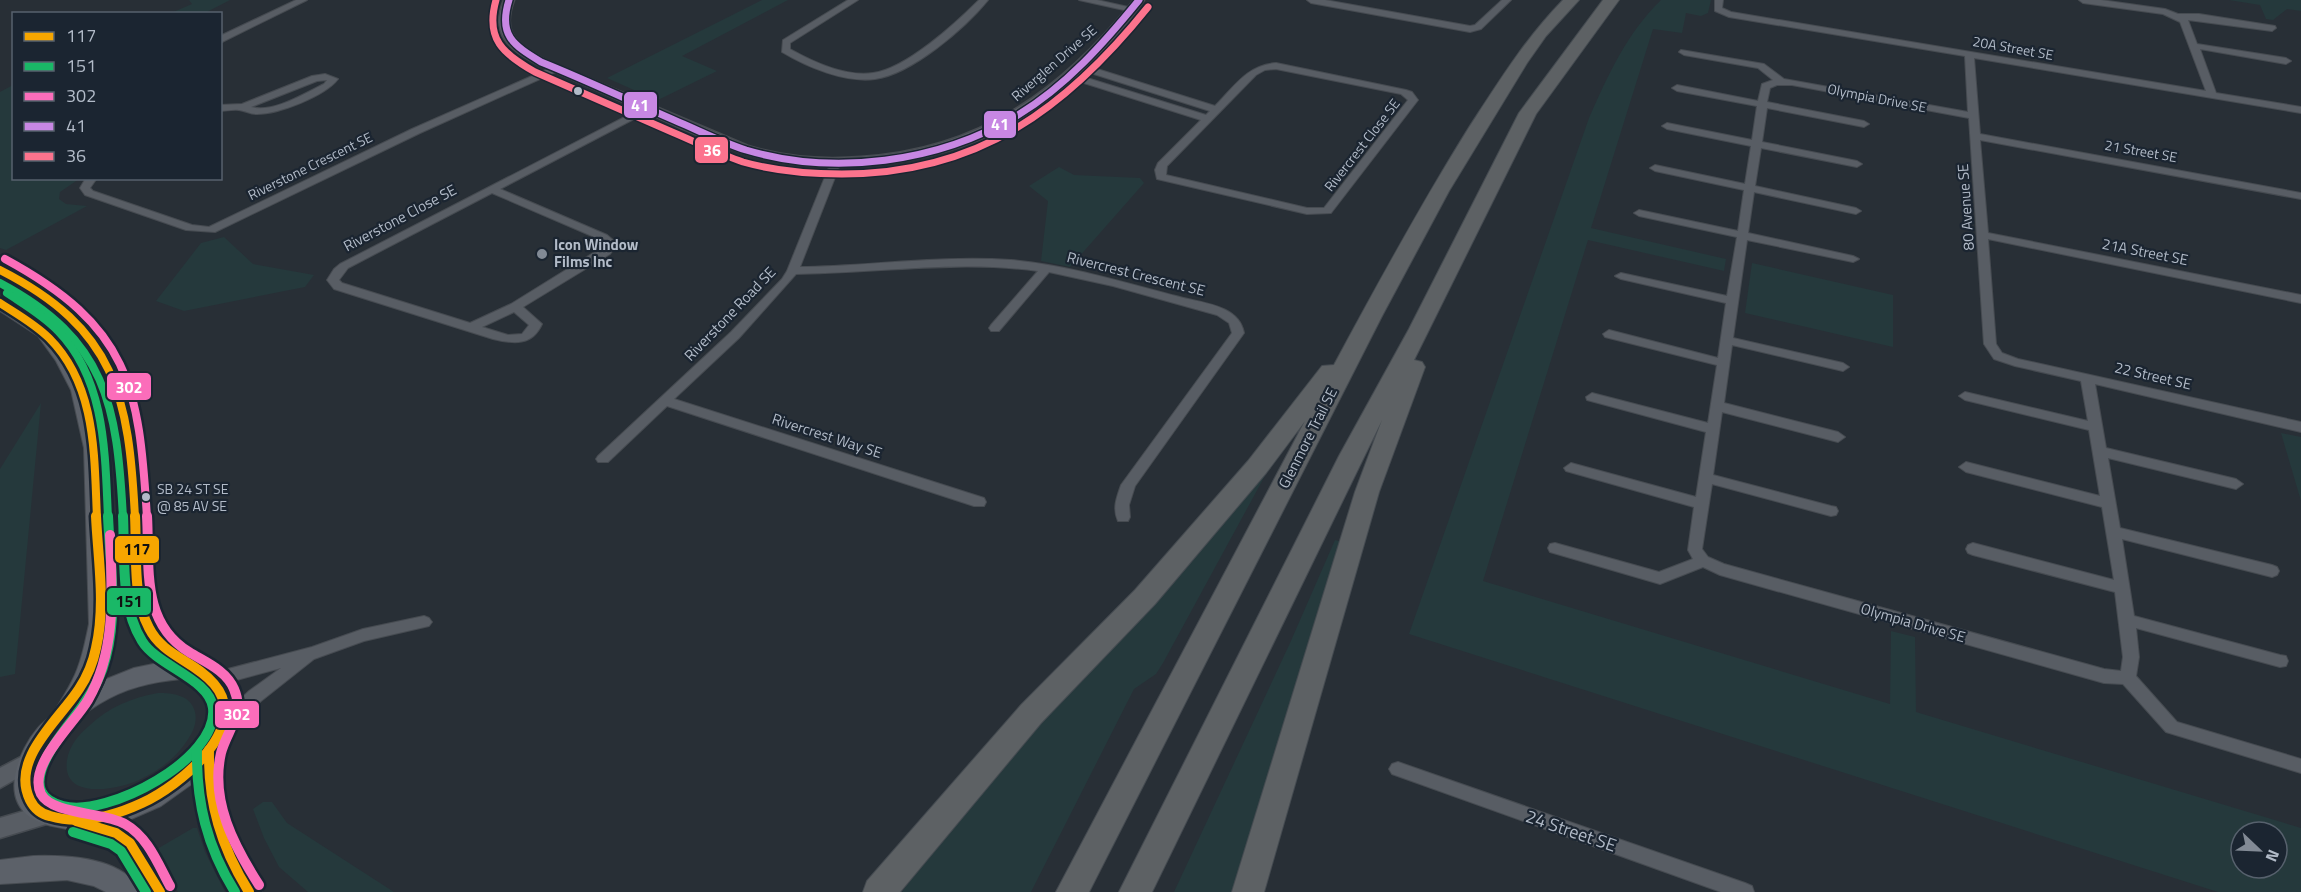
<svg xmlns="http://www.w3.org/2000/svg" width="2301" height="892" viewBox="0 0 2301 892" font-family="'Titillium Web',sans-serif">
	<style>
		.green { fill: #25393c; fill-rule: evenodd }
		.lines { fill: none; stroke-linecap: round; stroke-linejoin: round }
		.minor-casing { stroke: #464b51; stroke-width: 2 }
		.tertiary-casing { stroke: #464b51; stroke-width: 3 }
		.secondary-casing { stroke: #464b51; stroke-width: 2 }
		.motorway-casing { stroke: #454b51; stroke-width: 2 }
		.minor { fill: #585d64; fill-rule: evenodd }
		.tertiary { fill: #585d64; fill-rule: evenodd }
		.secondary { fill: #5c6169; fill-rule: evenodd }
		.motorway { fill: #5d6164; fill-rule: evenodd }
		.bus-1-far1-casing { stroke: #1b2531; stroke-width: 13 }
		.bus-1-casing { stroke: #1b2531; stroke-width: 15 }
		.bus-2-far1-casing { stroke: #1b2531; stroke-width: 13 }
		.bus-2-casing { stroke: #1b2531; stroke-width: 15 }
		.bus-3-far1-casing { stroke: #1b2531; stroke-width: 13 }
		.bus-3-casing { stroke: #1b2531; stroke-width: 15 }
		.bus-4-casing { stroke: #1b2531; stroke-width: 10 }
		.bus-5-casing { stroke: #1b2531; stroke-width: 10 }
		.bus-1-far1 { stroke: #f7a600; stroke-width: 8 }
		.bus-1 { stroke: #f7a600; stroke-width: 10 }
		.bus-2-far1 { stroke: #1ab867; stroke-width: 8 }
		.bus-2 { stroke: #1ab867; stroke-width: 10 }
		.bus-3-far1 { stroke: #fb6dba; stroke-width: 8 }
		.bus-3 { stroke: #fb6dba; stroke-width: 10 }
		.bus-4 { stroke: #c787e3; stroke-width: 7 }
		.bus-5 { stroke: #fc738d; stroke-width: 7 }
		.bus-dot { fill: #b2bbc8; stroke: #1b2531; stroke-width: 2 }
		.poi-dot { fill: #828a95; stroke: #1b2531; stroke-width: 2 }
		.labels { text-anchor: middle; stroke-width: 4.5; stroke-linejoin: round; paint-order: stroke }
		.far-street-label { font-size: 14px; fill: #b2bbc8; stroke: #1b2531 }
		.bus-label { font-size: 14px; fill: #b2bbc8; stroke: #1b2531; text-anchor: start }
		.street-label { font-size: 15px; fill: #b2bbc8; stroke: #1b2531 }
		.poi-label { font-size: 15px; font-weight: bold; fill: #b2bbc8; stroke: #1b2531; text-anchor: start }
		.near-street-label { font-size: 18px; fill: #b2bbc8; stroke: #1b2531 }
		.line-badge { stroke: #1b2531; stroke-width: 2 }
		.badge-label { font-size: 16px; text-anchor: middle; font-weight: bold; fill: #fff }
		.pale-badge-label { font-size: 16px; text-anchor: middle; font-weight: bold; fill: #111 }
	</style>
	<rect width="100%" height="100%" fill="#282f36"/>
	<g class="green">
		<polygon points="189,0 230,0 205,13 171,13 192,4"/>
		<polygon points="762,0 788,0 682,56 717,71 660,99 654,99 607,78"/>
		<path d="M1661,0H1711L1708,13L1701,16L1686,13L1682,33L1653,29L1591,228L1726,259L1724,271L1588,240L1483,581L1890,704L1891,631L1915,637L1916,712L2301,828V892H2218L1409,634L1589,118C1608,75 1627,33 1661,0ZM2241,832H2277V868H2241Z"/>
		<polygon points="2229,0 2301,0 2301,11 2287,9 2273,20 2266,19 2260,5"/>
		<polygon points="13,85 14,178 79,179 60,192 59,199 66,204 87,206 6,250 0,248 0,92"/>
		<polygon points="1059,167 1074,175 1140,178 1144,183 1070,267 1041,261 1048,201 1029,186"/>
		<polygon points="224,237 253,264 314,275 305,287 184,311 156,301 201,243"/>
		<polygon points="1752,263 1893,295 1893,347 1745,313"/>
		<polygon points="41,403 15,674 0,677 0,469"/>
		<polygon points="2281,433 2301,437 2301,501"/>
		<polygon points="1261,469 1267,472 1163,663 1156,674 1134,689 1031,892 902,892 932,848"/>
		<polygon points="1335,540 1343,542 1236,892 1174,892 1290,643"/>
		<path d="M158,693C173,693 191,695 195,712C198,724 191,736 184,745C173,760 158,771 141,779C119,790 61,801 67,760C69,746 79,734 89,726C109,707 131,698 158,693Z"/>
		<polygon points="263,802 272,802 287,823 394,892 308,892 279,867 264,838 253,809"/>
		<polygon points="193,828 197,828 205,852 225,892 178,892 155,853 157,849"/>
	</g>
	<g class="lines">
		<defs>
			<g id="minor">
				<polygon points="296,0 307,0 220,43 220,36"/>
				<path d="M848,0H858L790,43V49C813,62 846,77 873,73C906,69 956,23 979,0H988C965,28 912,74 875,79C845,83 807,67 782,52L783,40Z"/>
				<polygon points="1079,0 1097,0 1137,9 1133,12"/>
				<polygon points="1307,0 1325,0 1470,26 1475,25 1502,0 1511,0 1481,29 1470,32 1311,3"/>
				<path d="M1715,0H1723L1722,8L1731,12L2206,91L2180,22L2163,14L2083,3L2079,0H2101L2165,9L2178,14H2199L2275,26L2276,28L2272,31L2188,20L2197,44L2286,58L2291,61L2286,64L2200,49L2216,93L2301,107V113L1974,58L1980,134L2301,193V199L1980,140L1988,233L2301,295V303L1988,239L1996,344L2002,353L2018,359L2301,422V432L2095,384L2106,448L2236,479L2243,484L2236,489L2108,458L2120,528L2272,565L2277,567L2279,571L2277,575L2272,577L2122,539L2134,616L2280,655L2286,656L2288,661L2286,666L2280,667L2136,628L2139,657L2136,676L2177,722L2301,759V773L2166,732L2123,684L2104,683L1720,575L1703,567L1660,584L1550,552L1548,548L1550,544L1555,543L1659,572L1693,559L1688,550L1694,507L1566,471L1564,468L1571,463L1696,497L1706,432L1587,400L1586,397L1592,393L1708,423L1717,365L1605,337L1603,334L1609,330L1718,358L1726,303L1621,279L1615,276L1621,273L1727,296L1737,237L1639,216L1634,213L1639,210L1738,231L1744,190L1655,171L1650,168L1655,165L1745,184L1751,146L1667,129L1662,126L1667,123L1752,140L1757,106L1677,91L1672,88L1677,85L1758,101L1762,84L1773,80L1758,68L1684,55L1679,52L1681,50L1764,64L1784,79L1968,112L1965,56L1729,17L1715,11ZM1777,85H1792L1969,118L1984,344L1994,359L2015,366L2081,381L2088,421L1965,392L1959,396L1965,400L2089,430L2100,496L1966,462L1959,467L1966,472L2102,507L2114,580L1973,543L1968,545L1966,549L1968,553L1973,555L2115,592L2123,657L2121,671L2104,669L1724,564L1708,557L1702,549L1712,484L1831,516L1836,515L1838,511L1836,507L1831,506L1713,475L1722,412L1838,442L1845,437L1838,432L1724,403L1732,345L1843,371L1849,367L1843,363L1733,338L1747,240L1853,262L1859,259L1853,256L1748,233L1754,192L1856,214L1861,211L1856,208L1755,186L1761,148L1857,167L1862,164L1857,161L1762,142L1767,108L1864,127L1869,124L1864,121L1767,102L1770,88Z"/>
				<path d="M1078,63L1215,106C1234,87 1247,65 1276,63L1406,90L1412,92L1418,100L1331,213L1307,214L1157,179L1155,170L1158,163L1201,120L1065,77V73H1071L1206,115L1210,111L1075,68V64ZM1276,69L1401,94L1408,100L1324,208H1307L1166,175L1167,166L1256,75L1265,70Z"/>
				<polygon points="557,65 562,68 560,70 420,133 215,232 186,230 85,195 80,188 86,178 97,178 90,188 93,191 192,225 209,227 412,129"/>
				<path d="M325,74L338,79C325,96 279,114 257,114C250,114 246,111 239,110C233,109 226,111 220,111V105L242,104L312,76ZM327,80L324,84C303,94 274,113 251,107L317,81Z"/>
				<path d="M648,105L653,108L651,110L500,189L607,235L614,241L615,247L610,254L523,307L542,324C532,346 514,344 493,339L334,289L327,280L334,269L340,264ZM492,193L599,239L603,247L511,304L470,323L342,283L339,280L348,268ZM514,312L529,325L522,334L508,335L482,327Z"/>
				<path d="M836,159L841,162L800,267C870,266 941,255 1011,260C1067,265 1122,282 1176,296C1200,303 1239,304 1244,333L1135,486L1129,505L1130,517L1128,521H1118C1112,508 1117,497 1121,485L1232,333L1229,323L1217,315L1113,286L1049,272L999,331H991L989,328L991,325L1038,271C958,260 877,273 796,274L739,338L674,399L984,498L986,502L984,506H974L667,406L608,462H598L596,459L598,456L731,332L782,279L787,271L831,162Z"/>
				<polygon points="424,616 429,618 432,622 429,626 364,641 314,659 261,701 231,730 225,732 219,730 217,725 219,720 249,691 281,668 211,687 205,685 203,680 205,675 312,647 363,629"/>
				<polygon points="1398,762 1745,883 1752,886 1754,892 1721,892 1392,774 1389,769 1392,764"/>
			</g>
			<g id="tertiary">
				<path d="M504,0H514C501,34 517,44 545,60L748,146C784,157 824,160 861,157C979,150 1062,90 1134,0H1144C1108,51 1059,98 1004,128C929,167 832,176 751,155C726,148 702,137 679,127C632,106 585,84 537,64C509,48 490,35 504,0Z"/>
				<polygon points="30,752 37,755 40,761 37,767 0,788 0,768"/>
				<polygon points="45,805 53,808 56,815 53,822 0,838 0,818"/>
			</g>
			<g id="secondary">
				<path d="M0,265L33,280L76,311L93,329L107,349L121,375L138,431L152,606L162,632L173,645L226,678L237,698V713L233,728L221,750V789L234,841L262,892H234L229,884L202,825L196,781L161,806L122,823L139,835L173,892H145C123,855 118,840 73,830C57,827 44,826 30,817C0,796 19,750 38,728C43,722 50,718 54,712C59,704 67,691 72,681C81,664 85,643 89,624L84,448L71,390L56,361L38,336L0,311V298L6,299L50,328L70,355L89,390L104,448L111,624L104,658L94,684L134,668L163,662C145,652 133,624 130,604C121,548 126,489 118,432C114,399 101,361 80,336C58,309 30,292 0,277ZM181,679C191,682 202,683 210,692C230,714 185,762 168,775C148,790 124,804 98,806C84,807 67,809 53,804C44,800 38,794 38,784C37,750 73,720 99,704C125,688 151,682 181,679Z"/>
				<path d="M33,856C66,855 125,857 140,892H106L94,886L67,880L0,884V860Z"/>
			</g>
			<g id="motorway">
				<path d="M1563,0H1579L1546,36L1527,63L1449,191L1382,316L1089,892H1056L1305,421L1266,473L1155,604L1041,723L900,892H863L867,881L1021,705L1135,590L1248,461L1322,366L1334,365C1377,285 1420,206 1468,129C1498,83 1524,40 1563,0Z"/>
				<polygon points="1603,0 1619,0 1536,114 1414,360 1422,362 1425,367 1379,492 1264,892 1232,892 1355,492 1382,420 1152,892 1119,892 1339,456 1409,329 1519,113"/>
			</g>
		</defs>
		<use href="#minor" class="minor-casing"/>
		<use href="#tertiary" class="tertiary-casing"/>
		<use href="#secondary" class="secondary-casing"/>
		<use href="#motorway" class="motorway-casing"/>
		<use href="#minor" class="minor"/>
		<use href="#tertiary" class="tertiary"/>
		<use href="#secondary" class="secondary"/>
		<use href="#motorway" class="motorway"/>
		<defs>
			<g id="bus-1-far1">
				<path d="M0,270C116,329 129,396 135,518"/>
				<path d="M0,303C17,314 35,324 49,338C97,386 94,456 97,518"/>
			</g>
			<g id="bus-1">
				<path d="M96,516C98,559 106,605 96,648C93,663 87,677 79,689C59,720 10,759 30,800C34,808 41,814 50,816C80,825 114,816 142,803C179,786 252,728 214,684C195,661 163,656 149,628C132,596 137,552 135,516"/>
				<path d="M209,750C208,803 221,847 249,892"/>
				<polyline points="76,821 116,833 130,843 160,892"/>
			</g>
			<g id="bus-2-far1">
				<path d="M0,283C107,340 117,405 123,518"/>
				<path d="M7,293C25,305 44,316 58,331C106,380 105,455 108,518"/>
			</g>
			<g id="bus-2">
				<path d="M108,516C110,563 118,611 106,657C102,674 93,691 83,705C66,730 7,792 63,806C107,818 219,759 213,708C210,679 157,666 142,641C120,606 125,556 123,516"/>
				<path d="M197,749C196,802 207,847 235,892"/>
				<polyline points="73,832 111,844 121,851 146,892"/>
			</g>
			<path id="bus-3-far1" d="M5,259C130,327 139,385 147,518"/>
			<g id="bus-3">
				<path d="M147,516C150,566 140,622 189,652C205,662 226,670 234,689C245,714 227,730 221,753C210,801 234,846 259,885"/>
				<path d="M110,535C112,591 117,650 88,700C74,724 27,765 41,794C52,815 105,812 125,824C148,837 158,864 170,886"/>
			</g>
			<path id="bus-4" d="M509,0C498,35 513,45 541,62C586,80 630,101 674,120C698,130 721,142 746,150C834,176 938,163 1018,115C1066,86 1104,43 1139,0"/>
			<path id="bus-5" d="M496,0C485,39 503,54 535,72C581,92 627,112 672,132C696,142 719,154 743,162C775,171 809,174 842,174C978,174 1066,109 1148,7"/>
		</defs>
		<use href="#bus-1-far1" class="bus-1-far1-casing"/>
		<use href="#bus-1" class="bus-1-casing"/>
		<use href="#bus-2-far1" class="bus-2-far1-casing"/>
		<use href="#bus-2" class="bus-2-casing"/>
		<use href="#bus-3-far1" class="bus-3-far1-casing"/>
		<use href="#bus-3" class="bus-3-casing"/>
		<use href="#bus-4" class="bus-4-casing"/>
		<use href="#bus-5" class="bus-5-casing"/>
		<use href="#bus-1-far1" class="bus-1-far1"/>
		<use href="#bus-1" class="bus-1"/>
		<use href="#bus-2-far1" class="bus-2-far1"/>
		<use href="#bus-2" class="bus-2"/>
		<use href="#bus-3-far1" class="bus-3-far1"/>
		<use href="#bus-3" class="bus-3"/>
		<use href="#bus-4" class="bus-4"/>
		<use href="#bus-5" class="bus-5"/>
	</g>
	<g class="bus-dot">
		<circle cx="578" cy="91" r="5"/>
		<circle cx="146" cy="497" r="5"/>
	</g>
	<circle class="poi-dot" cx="542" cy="254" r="6"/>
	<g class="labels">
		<g class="far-street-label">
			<text transform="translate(2013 48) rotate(10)" y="5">20A Street SE</text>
			<text transform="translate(1054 63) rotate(-41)" y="5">Riverglen Drive SE</text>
			<text transform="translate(1877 98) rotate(11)" y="5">Olympia Drive SE</text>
			<text transform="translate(1362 145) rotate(-52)" y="5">Rivercrest Close SE</text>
			<text transform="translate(2141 151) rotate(10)" y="5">21 Street SE</text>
			<text transform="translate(310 166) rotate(-26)" y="5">Riverstone Crescent SE</text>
		</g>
		<g class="bus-label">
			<text x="157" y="494">SB 24 ST SE<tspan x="157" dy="17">@ 85 AV SE</tspan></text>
		</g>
		<g class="street-label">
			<text transform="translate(1966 207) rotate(-94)" y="5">80 Avenue SE</text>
			<text transform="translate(400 218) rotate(-28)" y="5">Riverstone Close SE</text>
			<text transform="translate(2145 252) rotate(11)" y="5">21A Street SE</text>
			<text transform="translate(1136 274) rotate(14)" y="5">Rivercrest Crescent SE</text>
			<text transform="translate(730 314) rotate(-46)" y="5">Riverstone Road SE</text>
			<text transform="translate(2153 376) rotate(13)" y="5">22 Street SE</text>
			<text transform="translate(827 436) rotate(18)" y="5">Rivercrest Way SE</text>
			<text transform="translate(1308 438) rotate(-63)" y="5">Glenmore Trail SE</text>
			<text transform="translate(1913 623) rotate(16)" y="5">Olympia Drive SE</text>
		</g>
		<g class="poi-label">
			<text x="554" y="250">Icon Window<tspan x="554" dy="17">Films Inc</tspan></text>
		</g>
		<g class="near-street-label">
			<text transform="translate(1571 831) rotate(19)" y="6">24 Street SE</text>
		</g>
	</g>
	<g class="line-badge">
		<rect x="623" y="91" width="35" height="28" rx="6" fill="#c787e3"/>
		<rect x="983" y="110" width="34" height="29" rx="6" fill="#c787e3"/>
		<rect x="694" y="136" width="35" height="28" rx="6" fill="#fc738d"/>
		<rect x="106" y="372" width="46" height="29" rx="6" fill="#fb6dba"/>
		<rect x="114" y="535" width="46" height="29" rx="6" fill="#f7a600"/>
		<rect x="106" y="587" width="46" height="29" rx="6" fill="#1ab867"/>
		<rect x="214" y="700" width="46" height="29" rx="6" fill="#fb6dba"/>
	</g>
	<g class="badge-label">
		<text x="640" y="111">41</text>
		<text x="1000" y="130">41</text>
		<text x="712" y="156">36</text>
		<text x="129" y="393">302</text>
		<text x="237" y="720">302</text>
	</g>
	<g class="pale-badge-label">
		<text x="137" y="555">117</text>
		<text x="129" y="607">151</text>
	</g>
	<rect x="12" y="12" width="210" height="168" fill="#1b2531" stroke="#57616d" stroke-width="1.5"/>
	<rect x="24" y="32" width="30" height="9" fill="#f7a600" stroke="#57616d" stroke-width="1.5"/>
	<text x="66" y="42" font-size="18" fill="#b2bbc8">117</text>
	<rect x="24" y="62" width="30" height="9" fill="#1ab867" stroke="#57616d" stroke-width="1.5"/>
	<text x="66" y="72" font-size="18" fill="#b2bbc8">151</text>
	<rect x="24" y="92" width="30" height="9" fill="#fb6dba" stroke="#57616d" stroke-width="1.5"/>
	<text x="66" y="102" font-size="18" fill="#b2bbc8">302</text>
	<rect x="24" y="122" width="30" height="9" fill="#c787e3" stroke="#57616d" stroke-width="1.5"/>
	<text x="66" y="132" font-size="18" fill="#b2bbc8">41</text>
	<rect x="24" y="152" width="30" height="9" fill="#fc738d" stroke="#57616d" stroke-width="1.5"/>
	<text x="66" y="162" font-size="18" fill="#b2bbc8">36</text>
	<g transform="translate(2259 850) rotate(113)"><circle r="28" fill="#1b2531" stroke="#57616d" stroke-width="1.5"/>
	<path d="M0-4.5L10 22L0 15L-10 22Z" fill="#828a95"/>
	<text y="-9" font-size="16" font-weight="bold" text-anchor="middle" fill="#b2bbc8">N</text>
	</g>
</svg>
